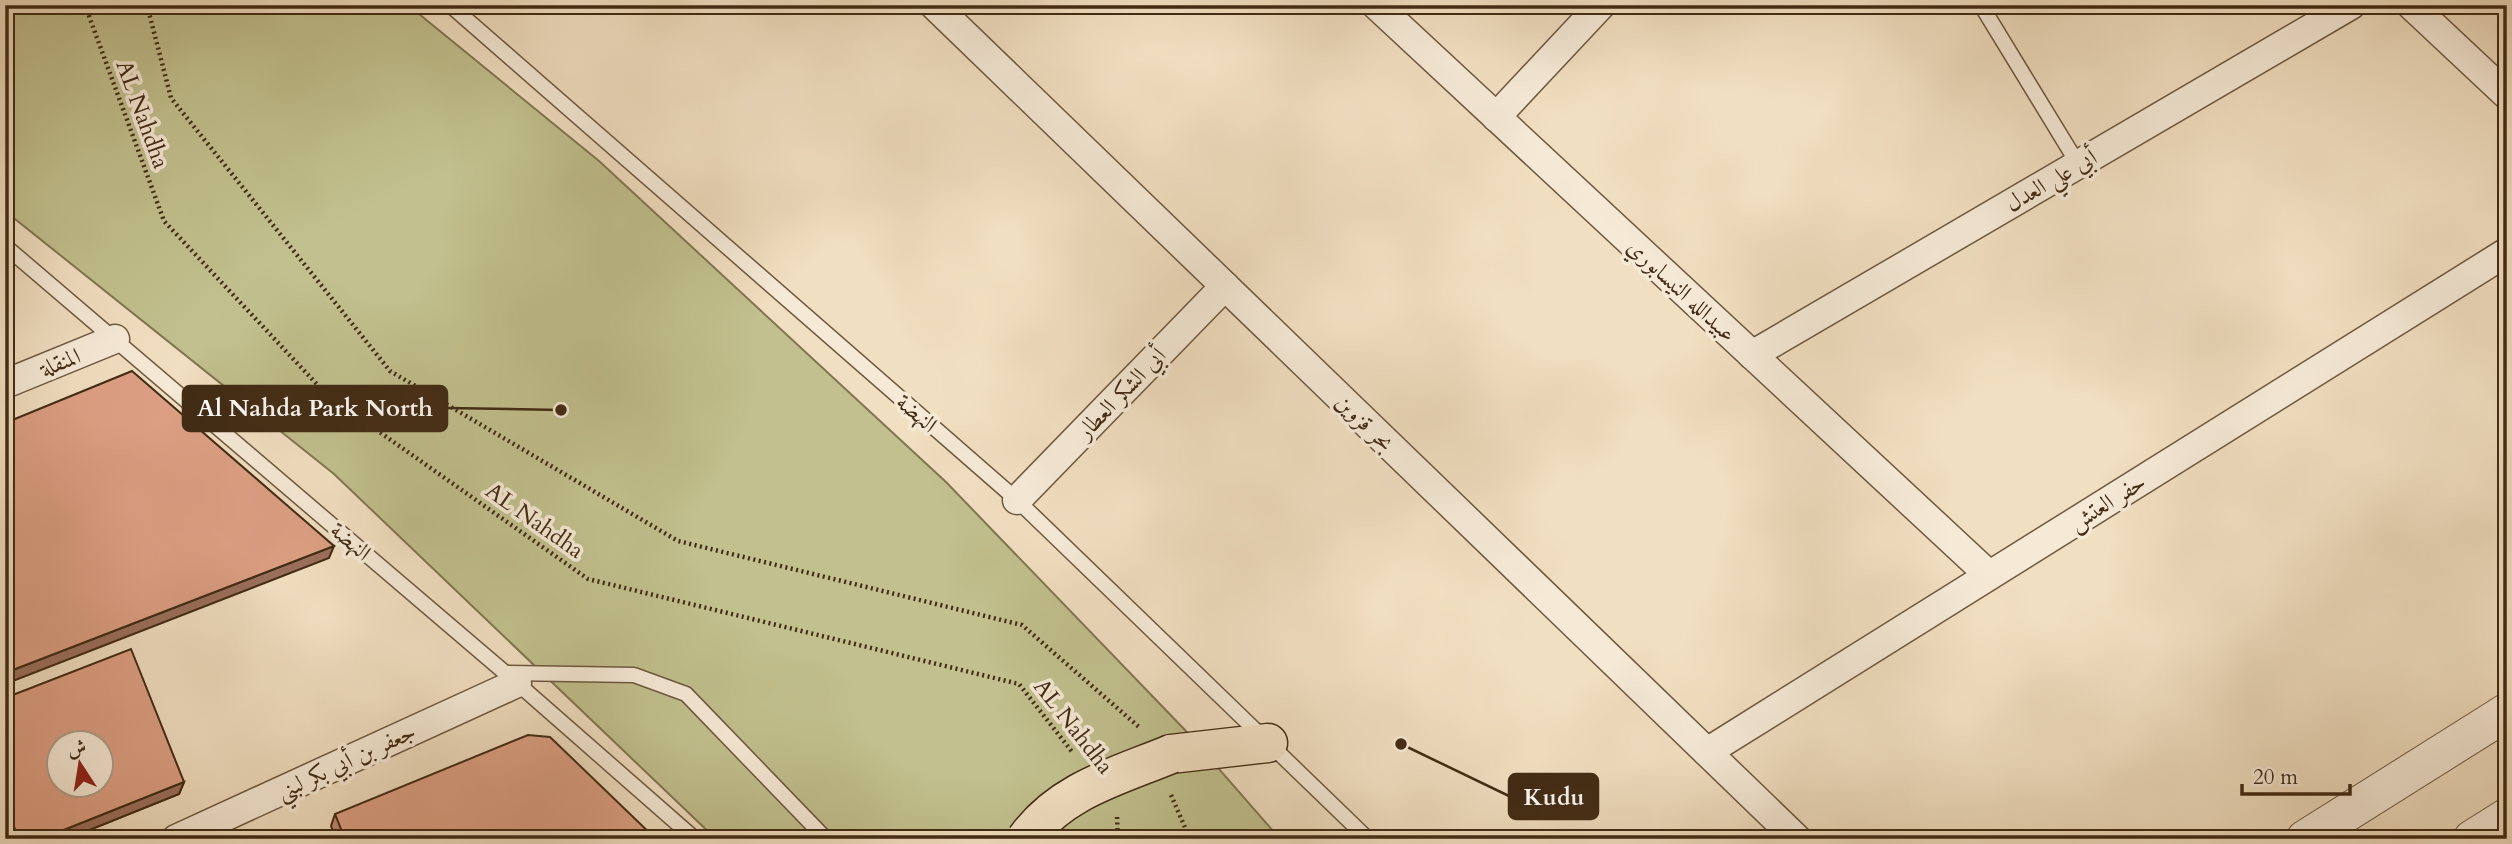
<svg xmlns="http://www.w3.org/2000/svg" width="2512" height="844" viewBox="0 0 2512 844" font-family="Cardo,Amiri,serif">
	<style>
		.green { fill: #c1c08e; stroke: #817651; stroke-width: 2 }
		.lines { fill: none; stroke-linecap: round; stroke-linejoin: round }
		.service-casing { stroke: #6d583f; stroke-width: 17 }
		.minor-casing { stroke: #6d583f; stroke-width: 31 }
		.tertiary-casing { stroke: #6d583f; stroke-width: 39 }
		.primary-casing { stroke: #412b14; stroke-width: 41 }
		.path { stroke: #412b14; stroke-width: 4.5; stroke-dasharray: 2 3.5; stroke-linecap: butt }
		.service { stroke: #f6ead7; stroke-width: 14 }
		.minor { stroke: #f6ead7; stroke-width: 28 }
		.tertiary { stroke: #f6ead7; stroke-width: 37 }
		.primary { stroke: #f1dfc1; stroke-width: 38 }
		.primary-bridge-casing { stroke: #412b14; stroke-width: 41; stroke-linecap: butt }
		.primary-bridge { stroke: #f1dfc1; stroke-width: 38 }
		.wall { fill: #bd8971; stroke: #412b14; stroke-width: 2 }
		.shaded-wall { fill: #9a6f5c; stroke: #412b14; stroke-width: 2 }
		.building { fill: #dc9f83; stroke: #412b14; stroke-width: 2; fill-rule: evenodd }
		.labels { text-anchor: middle; stroke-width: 7; stroke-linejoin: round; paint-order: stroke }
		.street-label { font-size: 23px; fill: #412b14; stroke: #f6ead7 }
		.leader { fill: none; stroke: #412b14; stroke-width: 2.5 }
		.callout-dot { fill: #412b14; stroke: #f6ead7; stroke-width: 2.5 }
		.callout { fill: #412b14; stroke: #412b14; stroke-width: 2.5 }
		.callout-label { font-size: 24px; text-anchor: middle; font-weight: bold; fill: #fff }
	</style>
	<rect width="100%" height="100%" fill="#f1dfc1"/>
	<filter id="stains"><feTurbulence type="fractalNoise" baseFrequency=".00286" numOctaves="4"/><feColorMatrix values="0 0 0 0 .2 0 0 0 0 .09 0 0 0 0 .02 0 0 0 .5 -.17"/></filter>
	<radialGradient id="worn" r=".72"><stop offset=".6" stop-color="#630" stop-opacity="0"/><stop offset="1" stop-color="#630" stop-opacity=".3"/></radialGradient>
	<polygon class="green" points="5,5 408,5 599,161 946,482 1185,730 1280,839 716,839 334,474 5,211"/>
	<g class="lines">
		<defs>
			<g id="service">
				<polyline points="450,5 1017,500 1368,839"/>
				<polyline points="1981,5 2078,164"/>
				<polyline points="5,246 517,683 695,839"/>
				<polyline points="509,673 634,675 686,694 826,839"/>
			</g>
			<g id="minor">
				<polyline points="934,5 1797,839"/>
				<polyline points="1376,5 1989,575"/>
				<polyline points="2411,5 2507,95"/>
				<polyline points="1496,117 1601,5"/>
				<polyline points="1752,355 2351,5"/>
				<polyline points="5,384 115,339"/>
				<polyline points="1017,500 1225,286"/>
				<polyline points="1707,752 2507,252"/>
				<polyline points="176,839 517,683"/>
			</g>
			<g id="tertiary">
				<polyline points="2305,839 2507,712"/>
				<polyline points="2472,839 2507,817"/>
			</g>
			<polyline id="primary" points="1171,754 1268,743"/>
		</defs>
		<use href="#service" class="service-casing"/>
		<use href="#minor" class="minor-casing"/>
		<use href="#tertiary" class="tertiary-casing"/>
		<use href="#primary" class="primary-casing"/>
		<g class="path">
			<polyline points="85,5 164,221 327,395 588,579 1019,684 1073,753"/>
			<polyline points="147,5 171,98 390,371 678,541 1022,625 1139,727"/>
			<polyline points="1171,795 1190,839"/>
			<polyline points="1117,817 1118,839"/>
		</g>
		<use href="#service" class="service"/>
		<use href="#minor" class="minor"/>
		<use href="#tertiary" class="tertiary"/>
		<use href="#primary" class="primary"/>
		<defs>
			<path id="primary-bridge" d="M1026,839C1061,790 1118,776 1171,754"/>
		</defs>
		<use href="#primary-bridge" class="primary-bridge-casing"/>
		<use href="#primary-bridge" class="primary-bridge"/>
	</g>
	<g class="wall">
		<polygon points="5,698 184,782 179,794 67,839 9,839 5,829"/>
		<polygon points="335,814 656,839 336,839 331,826"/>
	</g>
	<g class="shaded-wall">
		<polygon points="334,546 329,558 5,684 5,673"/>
		<polygon points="184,782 179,794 67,839 41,839"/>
	</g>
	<g class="building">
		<polygon points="132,371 334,546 5,673 5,423"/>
		<path d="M131,649L184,782L41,839H19L5,805V698ZM60,743H102V785H60Z"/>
		<polygon points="528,735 550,737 656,839 345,839 335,814"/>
	</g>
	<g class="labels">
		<g class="street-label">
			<text transform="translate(143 114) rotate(70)" y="8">AL Nahdha</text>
			<text transform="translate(2051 180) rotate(-30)" y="8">أبي علي العدل</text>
			<text transform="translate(1682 290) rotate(43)" y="8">عبيدالله النيسابوري</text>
			<text transform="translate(60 362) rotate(-22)" y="8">المنقلة</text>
			<text transform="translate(1121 393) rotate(-46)" y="8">أبي الشكر العطار</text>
			<text transform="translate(917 413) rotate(41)" y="8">النهضة</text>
			<text transform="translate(1365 422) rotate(44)" y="8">بحر قزوين</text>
			<text transform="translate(2107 502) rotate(-32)" y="8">حفر العتش</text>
			<text transform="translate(535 520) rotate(35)" y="8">AL Nahdha</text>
			<text transform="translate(351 541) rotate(41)" y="8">النهضة</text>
			<text transform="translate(1074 726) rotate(52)" y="8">AL Nahdha</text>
			<text transform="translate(346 761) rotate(-25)" y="8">جعفر بن أبي بكر لبني</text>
		</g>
	</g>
	<path class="leader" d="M561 410L447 408M1401 744L1509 796"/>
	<g class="callout-dot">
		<circle cx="561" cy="410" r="7"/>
		<circle cx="1401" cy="744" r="7"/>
	</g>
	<g class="callout">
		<rect x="183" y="386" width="264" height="45" rx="7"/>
		<rect x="1509" y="774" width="89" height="45" rx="7"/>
	</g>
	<g class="callout-label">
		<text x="315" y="416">Al Nahda Park North</text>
		<text x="1554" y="805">Kudu</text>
	</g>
	<rect width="2512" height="844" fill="none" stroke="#f1dfc1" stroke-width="28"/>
	<rect x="7" y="7" width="2498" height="830" fill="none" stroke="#412b14" stroke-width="3.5"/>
	<rect x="14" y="14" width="2484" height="816" fill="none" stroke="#412b14" stroke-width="2"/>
	<g transform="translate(80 764) rotate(348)"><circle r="33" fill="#f6ead7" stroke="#ae9e89" stroke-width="2"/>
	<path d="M0-5L12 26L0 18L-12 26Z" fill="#8f2418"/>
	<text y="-10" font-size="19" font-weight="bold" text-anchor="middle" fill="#412b14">ش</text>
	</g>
	<path d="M2242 784v10h108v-10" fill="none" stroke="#412b14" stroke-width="3.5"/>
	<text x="2253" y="784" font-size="21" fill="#412b14" stroke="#f6ead7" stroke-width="5" paint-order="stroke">20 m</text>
	<rect width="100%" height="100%" filter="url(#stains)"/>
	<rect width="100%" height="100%" fill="url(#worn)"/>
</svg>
